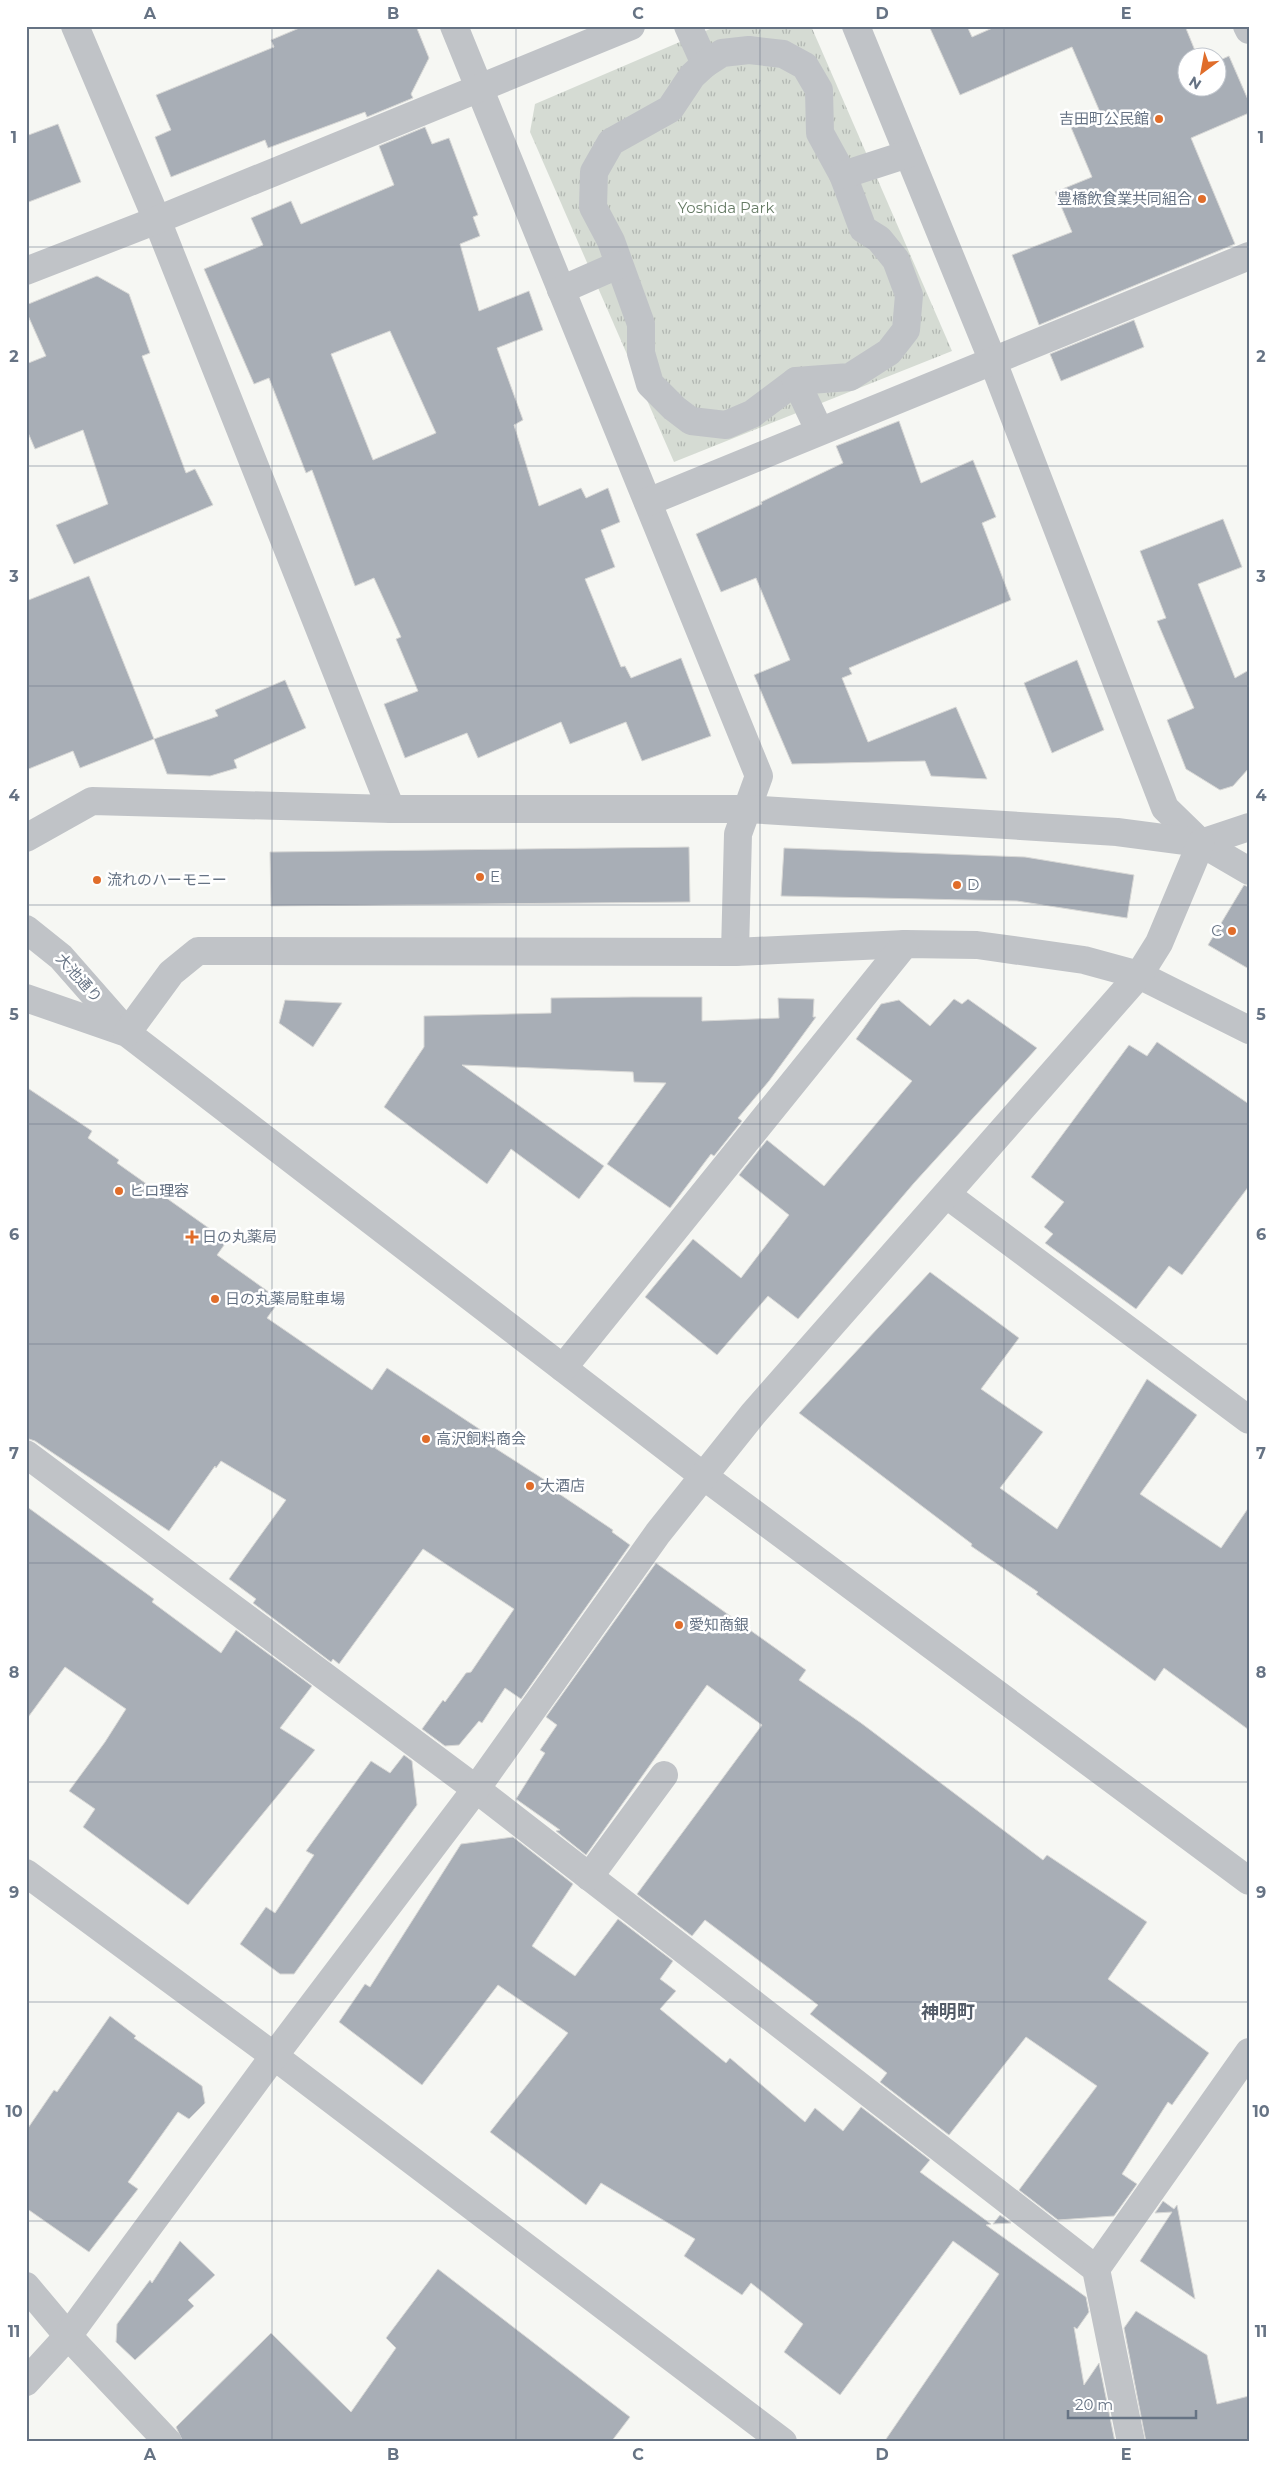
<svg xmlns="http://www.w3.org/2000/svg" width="1275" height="2468" viewBox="0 0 1275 2468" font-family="Montserrat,'Noto Sans JP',sans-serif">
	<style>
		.park { fill: url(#park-tufts) }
		.building { fill: #a8aeb6; stroke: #d8d8d6; fill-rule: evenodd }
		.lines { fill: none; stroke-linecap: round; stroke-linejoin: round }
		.minor { stroke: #c0c3c7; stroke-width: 28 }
		.grid { fill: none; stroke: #667384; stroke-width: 1; stroke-opacity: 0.55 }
		.poi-dot { fill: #e06d2a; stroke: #fff; stroke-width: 2 }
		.labels { text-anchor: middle; stroke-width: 5; stroke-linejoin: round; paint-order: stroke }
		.poi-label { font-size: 15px; fill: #667384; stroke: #fff; text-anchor: start }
		.park-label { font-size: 15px; fill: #667b65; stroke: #fff }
		.street-label { font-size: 15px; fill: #667384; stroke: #fff }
		.quarter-label { font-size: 18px; font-weight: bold; fill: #545d69; stroke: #fff }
		.neatline { fill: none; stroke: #667384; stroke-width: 2 }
		.grid-label { font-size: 16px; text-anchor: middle; font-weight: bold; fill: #667384 }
	</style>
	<defs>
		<pattern id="park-tufts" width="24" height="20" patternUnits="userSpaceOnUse" patternTransform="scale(1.25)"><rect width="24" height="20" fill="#d5dbd3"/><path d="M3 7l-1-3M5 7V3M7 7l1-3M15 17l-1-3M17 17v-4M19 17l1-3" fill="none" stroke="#b1b6b1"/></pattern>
	</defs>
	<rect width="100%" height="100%" fill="#f6f7f3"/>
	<polygon class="park" points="717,26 811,26 952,351 674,462 530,132 535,104"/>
	<g class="building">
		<polygon points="304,26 416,26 429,58 411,94 413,98 367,117 365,112 268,148 265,140 171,177 155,137 171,130 156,95 274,47 271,40"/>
		<polygon points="929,26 967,26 972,37 997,26 1185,26 1198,58 1188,58 1188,88 1218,88 1218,61 1229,56 1249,102 1249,113 1191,138 1235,244 1039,325 1012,255 1072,232 1055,192 1092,177 1070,125 1100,112 1072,47 960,95"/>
		<polygon points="58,124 81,182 26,203 26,136"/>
		<path d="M425,127L432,144L449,138L478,215L473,217L480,236L460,244L479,311L529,291L543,330L497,348L523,420L514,425L539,506L581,488L586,498L608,488L620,522L601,530L615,567L585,579L621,667L625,666L631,678L681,658L711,736L642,761L626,722L570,744L561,722L478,758L467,733L405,758L384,704L418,691L396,639L401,637L374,578L355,586L312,470L306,473L269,378L254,384L204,269L263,245L251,218L291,201L301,224L394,185L379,146ZM390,331L436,433L373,460L331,354Z"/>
		<polygon points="97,276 129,294 150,353 142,356 186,473 195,469 213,505 74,564 56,525 108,504 83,430 35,449 26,428 26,364 46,356 26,311 26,305"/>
		<polygon points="1134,320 1144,347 1061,381 1050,354"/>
		<polygon points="899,421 921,483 973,460 996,517 982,523 1011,600 849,668 852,674 842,678 868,742 956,707 987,779 931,776 925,761 792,764 754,675 790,660 756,578 721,592 696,534 762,504 761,502 843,463 836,446"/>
		<polygon points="1223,519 1242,567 1198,584 1235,678 1249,670 1249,768 1233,786 1220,790 1186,769 1167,720 1194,708 1157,621 1166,618 1140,551"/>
		<polygon points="89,576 154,739 80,768 73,751 26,770 26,601"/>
		<polygon points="1077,660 1104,730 1052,753 1024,683"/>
		<polygon points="285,680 306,728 234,760 237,768 210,776 167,774 154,739 218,716 215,710"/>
		<polygon points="689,847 690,902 271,906 270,852"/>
		<polygon points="784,848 1025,857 1134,875 1127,918 1017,901 781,896"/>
		<polygon points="1244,885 1249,887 1249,969 1208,945"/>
		<polygon points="633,997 702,997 702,1021 779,1018 778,998 814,999 813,1017 816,1017 769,1081 738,1118 742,1121 714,1156 711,1154 670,1208 607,1164 666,1083 634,1082 633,1072 462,1065 604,1166 579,1199 511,1149 487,1184 384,1107 424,1047 424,1016 551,1013 551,998"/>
		<polygon points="954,999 962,1004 968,999 1037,1048 914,1183 798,1319 768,1296 717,1355 645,1297 693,1239 741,1278 789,1215 739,1175 767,1140 824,1186 912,1081 856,1039 881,1004 899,1000 930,1026"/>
		<polygon points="285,1000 342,1003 313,1047 279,1023"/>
		<polygon points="1157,1042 1249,1104 1249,1186 1182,1275 1169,1266 1136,1309 1045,1243 1053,1234 1044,1227 1064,1202 1031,1177 1129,1045 1147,1056"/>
		<polygon points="26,1087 92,1131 88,1138 119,1160 117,1163 227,1241 217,1255 280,1300 267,1318 372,1390 387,1368 499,1442 495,1448 551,1484 549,1487 613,1530 612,1532 630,1545 521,1699 505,1688 482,1723 479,1721 459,1745 445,1746 422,1729 443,1700 445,1702 466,1673 471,1672 514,1609 423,1549 339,1664 333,1659 331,1662 253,1603 256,1599 229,1579 286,1500 221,1461 216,1468 215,1466 169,1531 35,1441 26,1438"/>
		<polygon points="930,1272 1019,1338 981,1389 1043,1432 1000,1488 1057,1529 1147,1379 1197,1415 1140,1494 1221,1548 1249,1507 1249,1730 1164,1668 1155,1681 1036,1594 1038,1592 971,1546 972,1544 799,1413"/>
		<polygon points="26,1506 154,1599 152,1602 221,1653 236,1630 312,1686 280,1728 315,1750 188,1905 83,1827 95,1809 69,1791 105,1742 126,1709 65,1667 26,1720"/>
		<polygon points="656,1563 806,1670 799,1680 861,1723 1043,1860 1047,1855 1147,1922 1108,1979 1209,2053 1172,2105 1168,2102 1122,2174 1137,2184 1114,2216 1058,2220 1019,2190 1097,2086 1026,2037 949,2135 880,2082 887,2073 810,2014 818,2005 705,1920 692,1936 637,1894 762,1725 707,1685 586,1855 556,1831 560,1830 516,1799 545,1753 540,1750 557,1725 546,1717"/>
		<polygon points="404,1755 412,1761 417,1805 294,1974 280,1974 240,1944 266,1907 275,1913 314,1855 306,1851 371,1761 390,1773"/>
		<polygon points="513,1837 573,1884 532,1946 575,1976 618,1919 673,1961 660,1979 676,1991 660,2009 726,2063 730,2058 805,2122 815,2108 843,2131 861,2107 930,2160 920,2172 991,2224 986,2225 1086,2297 1089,2312 1077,2329 1074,2327 1084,2385 1099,2363 1115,2442 884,2442 999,2274 953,2241 840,2395 784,2352 803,2324 751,2283 742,2295 684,2256 695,2239 601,2183 586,2205 490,2132 568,2033 498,1985 422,2085 339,2022 365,1984 370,1987 461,1844"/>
		<polygon points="110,2016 136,2036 134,2038 202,2086 205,2103 189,2119 178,2112 128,2182 138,2189 89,2252 26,2208 26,2131 54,2090 57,2092"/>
		<polygon points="1163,2201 1174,2209 1177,2205 1195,2299 1140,2261 1172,2212 1155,2213"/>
		<polygon points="1000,2215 1011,2223 993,2224"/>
		<polygon points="180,2241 215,2275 188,2300 194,2306 135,2360 116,2342 117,2324 150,2280 152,2283"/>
		<polygon points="438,2269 630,2417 611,2442 183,2442 176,2427 271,2333 351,2412 396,2348 386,2338"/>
		<polygon points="1136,2311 1207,2355 1217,2404 1249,2396 1249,2442 1146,2442 1124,2328"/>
	</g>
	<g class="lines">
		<g class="minor">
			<polyline points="75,26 157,220 391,809"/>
			<polyline points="454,26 759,776 738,834 735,952"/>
			<polyline points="688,26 705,64"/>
			<polyline points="856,26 992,359 1165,808 1201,843"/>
			<polyline points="1247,26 1249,30"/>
			<polygon points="749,50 783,54 805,66 819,90 820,133 843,175 863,229 879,239 896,260 909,295 906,330 889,352 850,377 796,381 752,414 726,425 691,421 674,408 650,384 641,353 641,324 611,241 593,207 594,172 611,142 670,109 692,76 705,64 722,53"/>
			<polyline points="843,175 908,154"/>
			<polyline points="26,271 157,220 631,26"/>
			<polyline points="561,290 618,265"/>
			<polyline points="796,381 819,430"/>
			<polyline points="648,502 1249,256"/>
			<polyline points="26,838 92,801 391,809 747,809 1117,832 1201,843 1249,871"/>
			<polyline points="1201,843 1249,827"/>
			<polyline points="26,929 61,957 126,1031"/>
			<polyline points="26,998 127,1033 702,1475 1249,1881"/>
			<polyline points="127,1033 171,973 198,951 735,952 905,944 977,945 1084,960 1139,975 1249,1030"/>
			<polyline points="947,1195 1249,1420"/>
			<polyline points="563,1368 905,944"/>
			<polyline points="26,1454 476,1789 1096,2269 1131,2442"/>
			<polyline points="26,1873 274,2056 783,2442"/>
			<polyline points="589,1877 664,1775"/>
			<polyline points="1096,2269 1249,2052"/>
			<polyline points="26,2286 68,2336 168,2442"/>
			<polyline points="26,2382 68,2336 274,2056 476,1789 658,1533 753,1414 1139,975 1159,943 1201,843"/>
		</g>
	</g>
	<path class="grid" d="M272,26V2442M516,26V2442M760,26V2442M1004,26V2442M26,247H1249M26,466H1249M26,686H1249M26,905H1249M26,1124H1249M26,1344H1249M26,1563H1249M26,1782H1249M26,2002H1249M26,2221H1249"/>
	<g class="poi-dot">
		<circle cx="1159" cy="119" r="5"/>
		<circle cx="1202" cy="199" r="5"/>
		<circle cx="480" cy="877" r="5"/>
		<circle cx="97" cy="880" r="5"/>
		<circle cx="957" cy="885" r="5"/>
		<circle cx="1232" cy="931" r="5"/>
		<circle cx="119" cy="1191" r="5"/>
		<path d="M189.5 1229.5h5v5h5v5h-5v5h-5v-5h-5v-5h5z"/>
		<circle cx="215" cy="1299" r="5"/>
		<circle cx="426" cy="1439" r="5"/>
		<circle cx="530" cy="1486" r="5"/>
		<circle cx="679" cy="1625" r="5"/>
	</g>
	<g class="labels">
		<g class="poi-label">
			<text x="1149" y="124" text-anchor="end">吉田町公民館</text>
			<text x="1192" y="204" text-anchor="end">豊橋飲食業共同組合</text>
			<text x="490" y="882">E</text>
			<text x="107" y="885">流れのハーモニー</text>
			<text x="967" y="890">D</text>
			<text x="1222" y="936" text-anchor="end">C</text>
			<text x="129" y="1196">ヒロ理容</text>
			<text x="202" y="1242">日の丸薬局</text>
			<text x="225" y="1304">日の丸薬局駐車場</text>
			<text x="436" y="1444">高沢飼料商会</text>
			<text x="540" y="1491">大酒店</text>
			<text x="689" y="1630">愛知商銀</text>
		</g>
		<g class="park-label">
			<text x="726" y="213">Yoshida Park</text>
		</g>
		<g class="street-label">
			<text transform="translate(79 978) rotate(48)" y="5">大池通り</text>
		</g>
		<g class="quarter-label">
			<text x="948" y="2018">神明町</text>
		</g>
	</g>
	<rect width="1275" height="2468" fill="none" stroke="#ffffff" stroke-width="55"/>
	<g transform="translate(1202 72) rotate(212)"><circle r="24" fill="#ffffff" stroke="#c2c7ce"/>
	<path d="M0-4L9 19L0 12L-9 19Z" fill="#e06d2a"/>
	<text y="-8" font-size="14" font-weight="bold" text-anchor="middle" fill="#667384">N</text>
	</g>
	<path d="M1068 2410v8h128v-8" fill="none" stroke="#667384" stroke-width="2.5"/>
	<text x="1075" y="2410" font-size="15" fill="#667384" stroke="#ffffff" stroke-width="4" paint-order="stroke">20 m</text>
	<rect x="28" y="28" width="1220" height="2412" class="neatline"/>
	<g class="grid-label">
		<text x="150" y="19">A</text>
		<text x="393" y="19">B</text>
		<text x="638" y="19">C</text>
		<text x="882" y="19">D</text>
		<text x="1126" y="19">E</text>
		<text x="14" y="143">1</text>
		<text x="1261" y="143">1</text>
		<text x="14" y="362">2</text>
		<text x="1261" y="362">2</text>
		<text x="14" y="582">3</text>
		<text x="1261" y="582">3</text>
		<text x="14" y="801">4</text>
		<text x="1261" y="801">4</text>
		<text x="14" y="1020">5</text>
		<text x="1261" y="1020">5</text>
		<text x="14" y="1240">6</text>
		<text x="1261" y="1240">6</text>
		<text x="14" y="1459">7</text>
		<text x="1261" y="1459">7</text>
		<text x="14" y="1678">8</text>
		<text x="1261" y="1678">8</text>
		<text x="14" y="1898">9</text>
		<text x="1261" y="1898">9</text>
		<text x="14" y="2117">10</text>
		<text x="1261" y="2117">10</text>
		<text x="14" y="2337">11</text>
		<text x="1261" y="2337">11</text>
		<text x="150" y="2460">A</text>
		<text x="393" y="2460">B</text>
		<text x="638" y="2460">C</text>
		<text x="882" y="2460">D</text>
		<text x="1126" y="2460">E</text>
	</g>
</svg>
